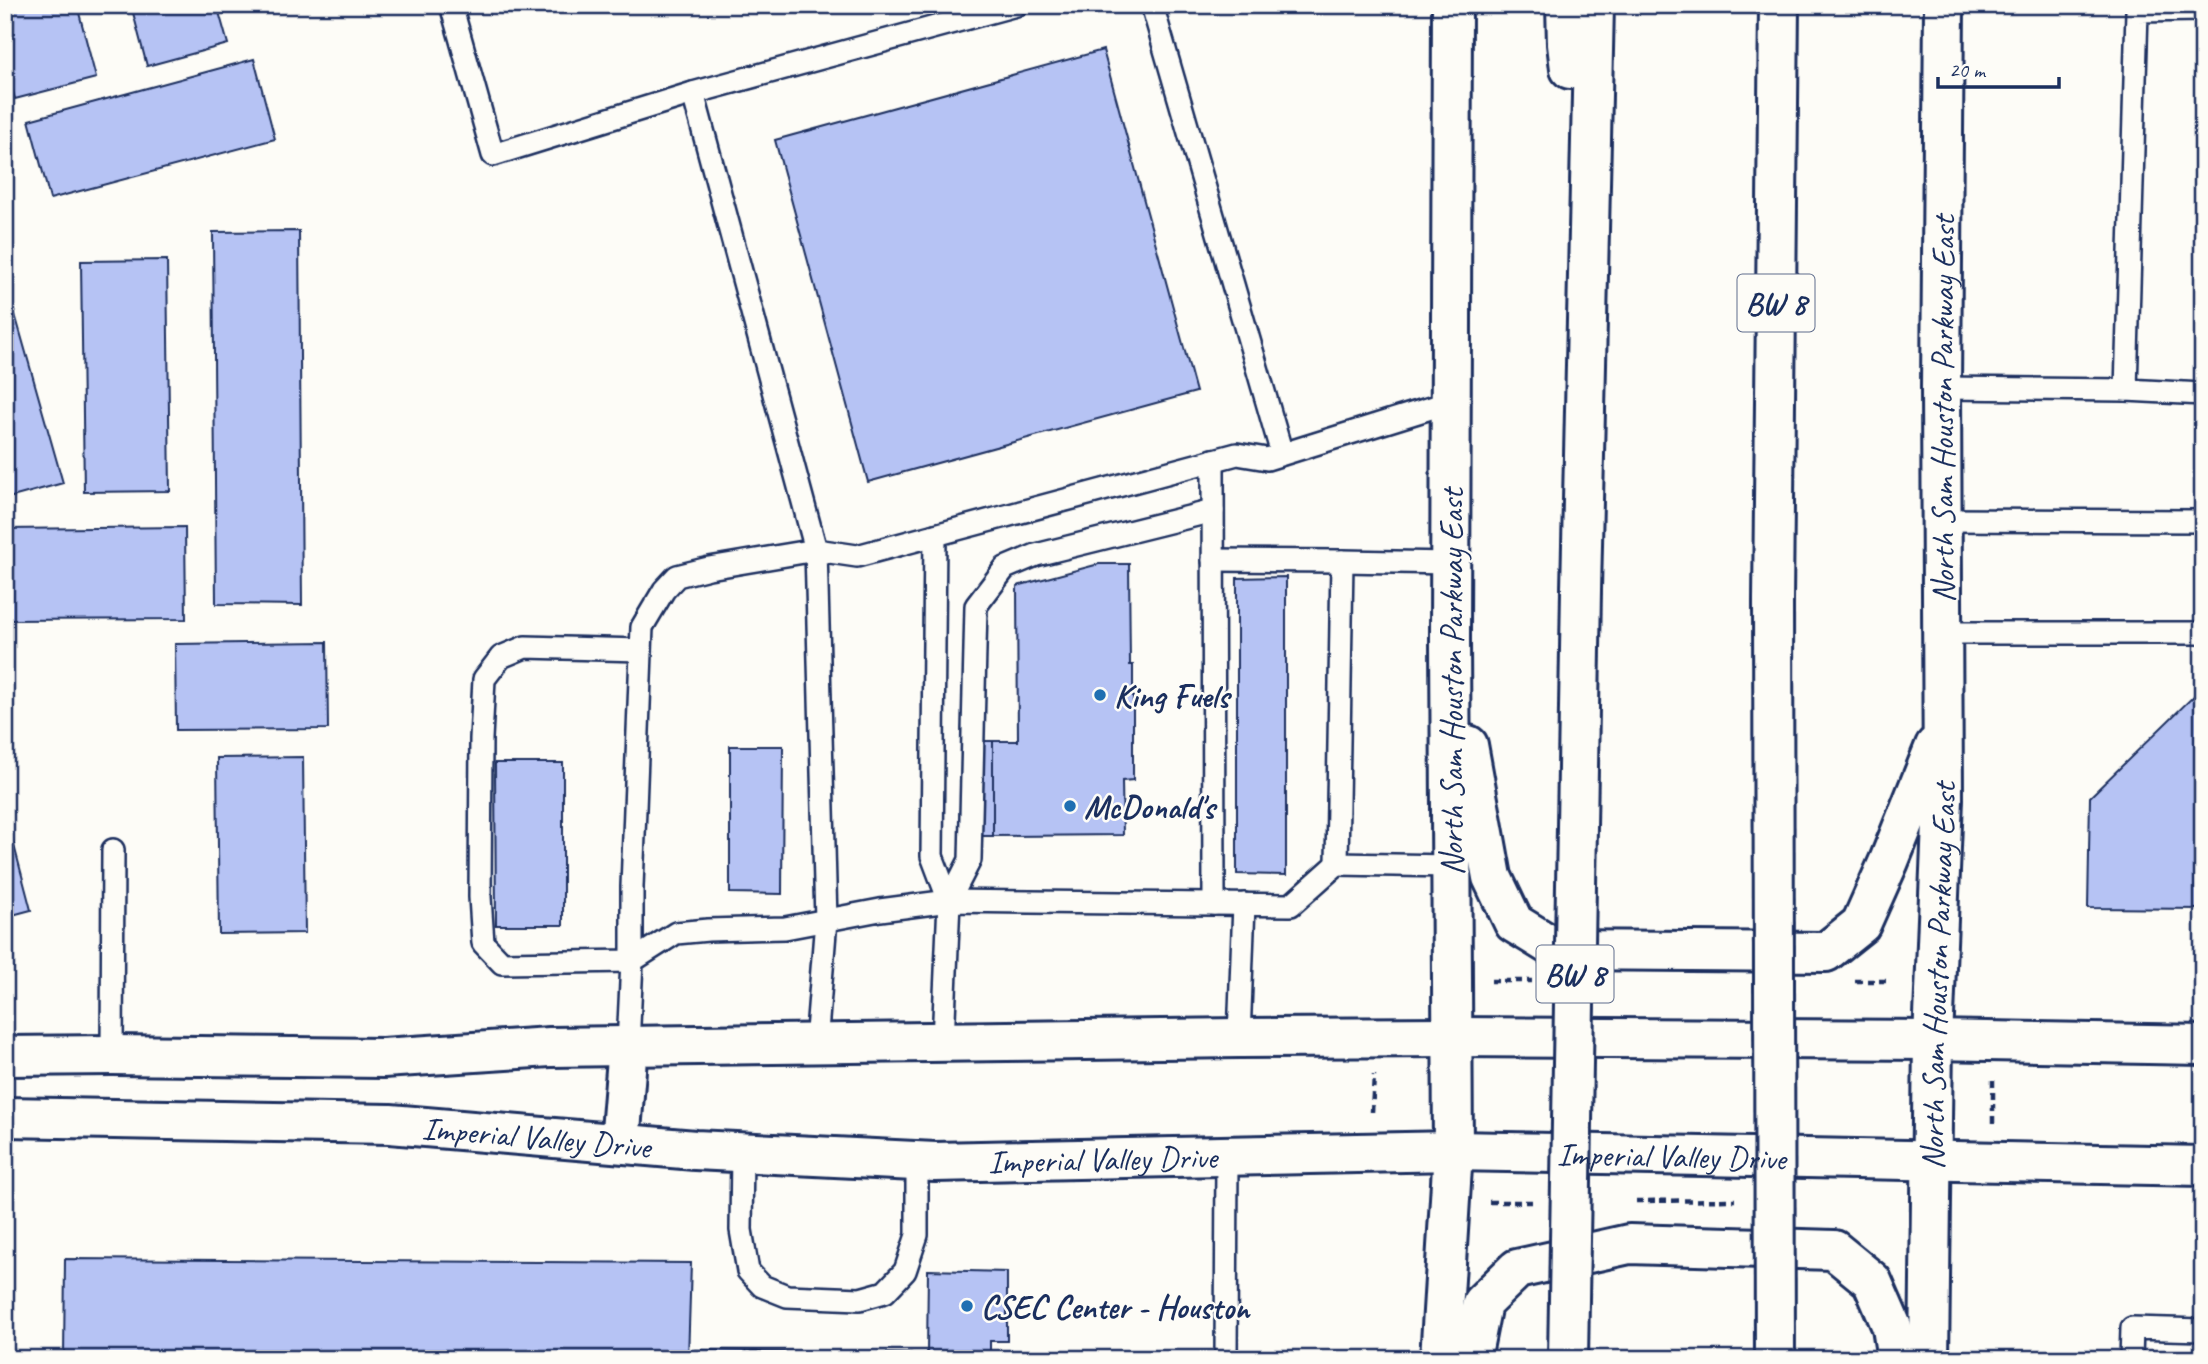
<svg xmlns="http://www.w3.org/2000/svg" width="2208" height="1364" viewBox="0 0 2208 1364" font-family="Caveat,sans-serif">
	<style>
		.building { fill: #b6c3f4; stroke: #1b2f5e; stroke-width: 2 }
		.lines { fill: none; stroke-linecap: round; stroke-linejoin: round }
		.lane-casing { stroke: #1b2f5e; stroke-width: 26 }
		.secondary-casing { stroke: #1b2f5e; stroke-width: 44 }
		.highway-casing { stroke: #1b2f5e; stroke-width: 44 }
		.path { stroke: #1b2f5e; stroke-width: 4.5; stroke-dasharray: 7 5; stroke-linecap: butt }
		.lane { stroke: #fdfcf7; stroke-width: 21 }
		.secondary { stroke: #fdfcf7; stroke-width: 38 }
		.highway { stroke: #fdfcf7; stroke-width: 38 }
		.highway-bridge-casing { stroke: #1b2f5e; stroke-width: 44; stroke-linecap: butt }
		.highway-bridge { stroke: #fdfcf7; stroke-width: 38 }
		.poi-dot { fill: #1f6fb2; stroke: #fdfcf7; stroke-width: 2.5 }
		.labels { text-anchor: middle; stroke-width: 5; stroke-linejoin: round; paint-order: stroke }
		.shield { fill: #fdfcf7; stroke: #5f6c8c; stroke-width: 2 }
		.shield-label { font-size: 32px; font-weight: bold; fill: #1b2f5e }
		.street-label { font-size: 33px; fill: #1b2f5e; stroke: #fdfcf7 }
		.poi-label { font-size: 33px; font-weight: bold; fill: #1b2f5e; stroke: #fdfcf7; text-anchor: start }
	</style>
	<rect width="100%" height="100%" fill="#fdfcf7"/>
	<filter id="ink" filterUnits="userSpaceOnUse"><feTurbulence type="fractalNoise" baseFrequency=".0143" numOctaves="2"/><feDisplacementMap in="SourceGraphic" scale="14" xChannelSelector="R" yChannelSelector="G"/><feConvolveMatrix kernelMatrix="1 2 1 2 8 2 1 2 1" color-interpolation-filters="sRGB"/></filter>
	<g filter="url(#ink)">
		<g class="building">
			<polygon points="5,5 77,5 96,78 15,99 5,64"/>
			<polygon points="131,5 217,5 228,44 147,66"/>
			<polygon points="1103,50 1196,392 868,482 775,140"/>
			<polygon points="254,59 275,139 50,199 29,120"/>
			<polygon points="299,231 302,605 216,604 213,232"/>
			<polygon points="167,260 170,491 84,492 81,261"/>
			<polygon points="5,279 63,483 5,499"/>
			<polygon points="185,527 186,619 5,620 5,529"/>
			<polygon points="1099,564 1129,564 1130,665 1133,665 1133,780 1122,781 1123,835 993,836 993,741 1018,741 1017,586"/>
			<polygon points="1286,577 1286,875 1237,874 1237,578"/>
			<polygon points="327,642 328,729 176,730 175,644"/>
			<polygon points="2202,688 2203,909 2088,908 2090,797"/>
			<polygon points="974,741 993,741 993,836 975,836"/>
			<polygon points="730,746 783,746 782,894 730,893"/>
			<polygon points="303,757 305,933 219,934 217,758"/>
			<polygon points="495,763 563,763 563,925 496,925"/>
			<polygon points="5,811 31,910 5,917"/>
			<polygon points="65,1259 691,1263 688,1359 64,1359"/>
			<polygon points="928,1270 1007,1272 1007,1341 990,1341 990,1353 1103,1355 1103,1359 694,1359 695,1350 927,1354"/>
		</g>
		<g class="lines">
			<defs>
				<g id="lane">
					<polyline points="451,5 493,155 693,93"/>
					<polyline points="1016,5 693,93 816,550 857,556 1237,454 1267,459 1450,402"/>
					<polyline points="1152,5 1282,454"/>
					<polyline points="1941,388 2126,390 2203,394"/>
					<polyline points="2126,390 2137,11 2203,10"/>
					<polyline points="1213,460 1214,904"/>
					<polyline points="1942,520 2203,521"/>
					<polyline points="935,535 932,856 949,901 943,1042"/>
					<polyline points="1213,560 1342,561"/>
					<polyline points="1450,563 1342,561 1337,864 1451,866"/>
					<polyline points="1943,633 2203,633"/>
					<polyline points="641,650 525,647 501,657 484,679 481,739 480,897 483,943 502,963 632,961 632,887 642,627 664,590 677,576 709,568 816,550 826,920 816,1044"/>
					<polyline points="949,901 970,860 976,606 1005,568 1036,555 1213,511"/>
					<polyline points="1239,1038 1244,904"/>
					<polyline points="628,1046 632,961 676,933 708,930 785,928 880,910 949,901 1291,905 1337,864"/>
					<polyline points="112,1055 113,850"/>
					<polyline points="742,1152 741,1230 748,1271 762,1286 787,1296 860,1299 885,1292 905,1271 917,1235 917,1161"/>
					<polyline points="1226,1359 1227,1156"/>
					<polyline points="2131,1359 2132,1328 2203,1330"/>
				</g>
				<g id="secondary">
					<polyline points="1468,745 1492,877 1514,923 1558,950 1826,952 1861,924 1889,861 1935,746"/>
					<polyline points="5,1056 112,1055 383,1058 550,1047 1239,1038 1452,1037 1933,1040 2203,1045"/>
					<path id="s1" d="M5,1117L390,1124L695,1150L935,1162L1453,1151L2203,1166"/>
					<polyline points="620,1143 628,1046"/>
					<polyline points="1440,1359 1453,1151 1450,640 1452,5"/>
					<polyline points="1471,1359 1482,1303 1517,1269 1629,1244 1834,1250 1872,1281 1892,1327 1897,1359"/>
					<path id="s2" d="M1929,1359L1933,1040L1943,799L1941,388L1944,5"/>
				</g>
				<g id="highway">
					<polyline points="1566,5 1567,44 1570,69"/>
					<polyline points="1581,590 1594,5"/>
					<polyline points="1773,601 1779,5"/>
				</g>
			</defs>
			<use href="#lane" class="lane-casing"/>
			<use href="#secondary" class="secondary-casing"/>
			<use href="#highway" class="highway-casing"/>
			<g class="path">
				<polyline points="1491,981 1532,981"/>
				<polyline points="1855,981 1890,981"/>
				<polyline points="1993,1080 1993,1124"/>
				<polyline points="1372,1112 1374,1075"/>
				<polyline points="1636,1201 1735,1200"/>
				<polyline points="1489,1202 1532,1202"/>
			</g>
			<use href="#lane" class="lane"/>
			<use href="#secondary" class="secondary"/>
			<use href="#highway" class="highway"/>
			<defs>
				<g id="highway-bridge">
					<polyline points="1773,601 1775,1359"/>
					<polyline points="1568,1359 1581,590"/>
				</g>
			</defs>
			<use href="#highway-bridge" class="highway-bridge-casing"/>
			<use href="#highway-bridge" class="highway-bridge"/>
		</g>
	</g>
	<g class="poi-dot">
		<circle cx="1100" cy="695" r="7"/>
		<circle cx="1070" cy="806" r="7"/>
		<circle cx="967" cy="1306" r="7"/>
	</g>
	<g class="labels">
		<g class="shield">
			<rect x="1737.5" y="274.5" width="77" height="57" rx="5"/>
			<rect x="1536.5" y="945.5" width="77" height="57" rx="5"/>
		</g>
		<g class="shield-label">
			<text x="1776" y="314">BW 8</text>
			<text x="1575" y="985">BW 8</text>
		</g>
		<g class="street-label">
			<text dy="12" stroke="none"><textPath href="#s2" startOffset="950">North Sam Houston Parkway East</textPath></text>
			<text transform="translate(1451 682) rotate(-90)" y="12">North Sam Houston Parkway East</text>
			<text dy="12" stroke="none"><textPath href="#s2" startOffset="383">North Sam Houston Parkway East</textPath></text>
			<text dy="12" stroke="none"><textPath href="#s1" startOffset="532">Imperial Valley Drive</textPath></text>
			<text dy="12" stroke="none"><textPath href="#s1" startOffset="1668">Imperial Valley Drive</textPath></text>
			<text dy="12" stroke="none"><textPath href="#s1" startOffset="1099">Imperial Valley Drive</textPath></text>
		</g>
		<g class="poi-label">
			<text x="1114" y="707">King Fuels</text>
			<text x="1084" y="818">McDonald's</text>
			<text x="981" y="1318">CSEC Center - Houston</text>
		</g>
	</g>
	<rect width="2208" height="1364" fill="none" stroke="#fdfcf7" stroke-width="28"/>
	<rect x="14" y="14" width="2180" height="1336" fill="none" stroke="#1b2f5e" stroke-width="2.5" filter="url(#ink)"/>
	<path d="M1938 77v10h121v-10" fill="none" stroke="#1b2f5e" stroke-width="3.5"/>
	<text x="1949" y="77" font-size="21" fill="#1b2f5e" stroke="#fdfcf7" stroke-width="5" paint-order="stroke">20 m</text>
</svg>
